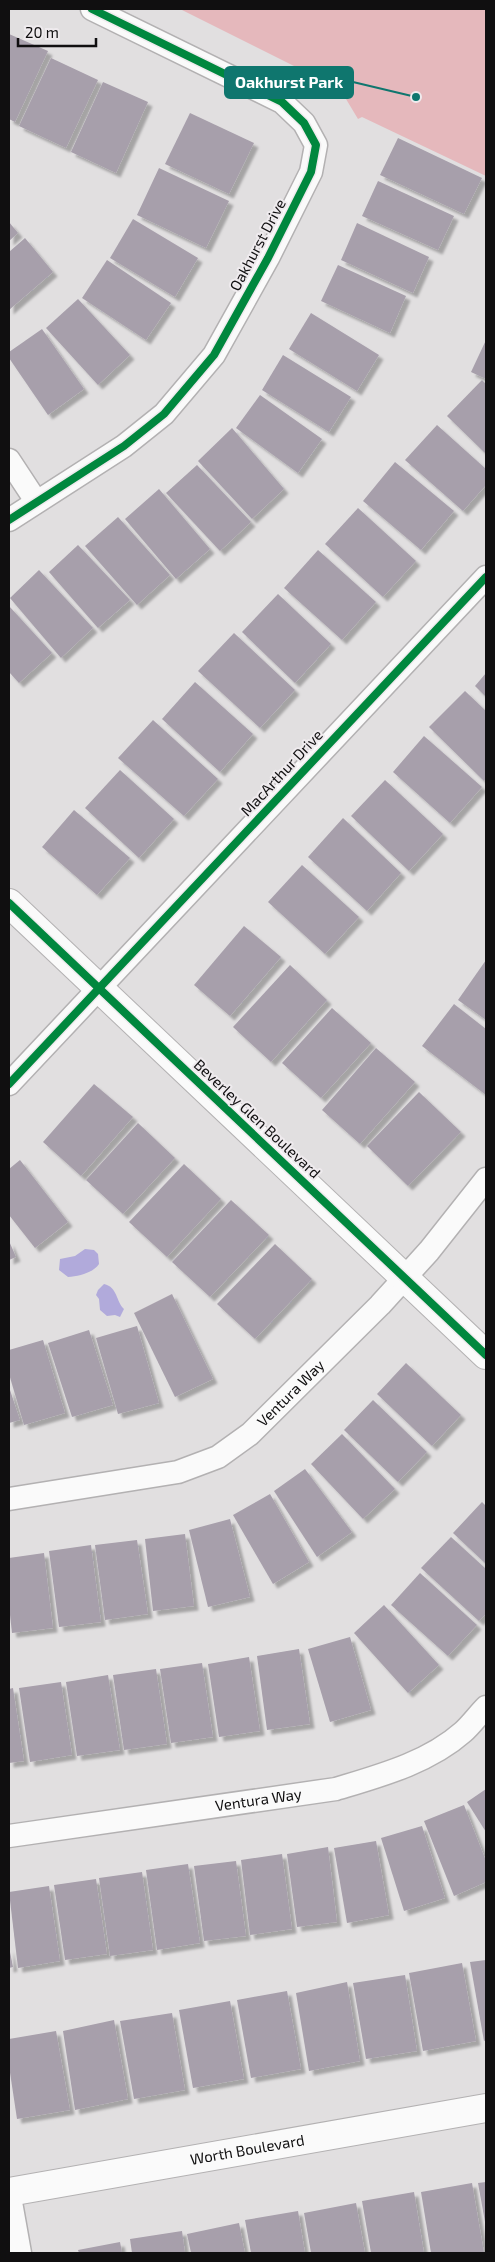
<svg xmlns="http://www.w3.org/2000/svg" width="495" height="2262" viewBox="0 0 495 2262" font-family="'Exo 2',sans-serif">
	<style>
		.green { fill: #e5b8bc }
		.water { fill: #b1aadb }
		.building { fill: #a79fab; filter: url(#shadow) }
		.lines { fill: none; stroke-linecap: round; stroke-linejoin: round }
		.minor-casing { stroke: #b3b1b2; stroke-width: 25 }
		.tertiary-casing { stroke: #b3b1b2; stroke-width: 30 }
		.minor { stroke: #fafafa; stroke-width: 22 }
		.tertiary { stroke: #fafafa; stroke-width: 28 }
		.cycleway-casing { stroke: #efebee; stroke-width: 11 }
		.cycleway { stroke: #00873e; stroke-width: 8 }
		.labels { text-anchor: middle; stroke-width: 4; stroke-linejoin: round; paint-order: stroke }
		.street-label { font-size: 15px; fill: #100f10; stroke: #efebee }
		.leader { fill: none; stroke: #0f766e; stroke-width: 2 }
		.callout-dot { fill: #0f766e; stroke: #efebee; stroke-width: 2 }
		.callout { fill: #0f766e; stroke: #0f766e; stroke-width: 2 }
		.callout-label { font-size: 16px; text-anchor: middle; font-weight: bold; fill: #fff }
	</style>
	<defs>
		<filter id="shadow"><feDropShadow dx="4.5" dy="4.5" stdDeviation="1" flood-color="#0004"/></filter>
	</defs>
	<rect width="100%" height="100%" fill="#e1dfe0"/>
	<polygon class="green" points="180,9 486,9 486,176 362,117 358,119 340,89"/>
	<g class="water">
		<path d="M85,1249L94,1250L98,1254L99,1264C93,1273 79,1276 68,1277L59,1270L60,1259L75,1256Z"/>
		<path d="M104,1284C118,1287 116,1302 124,1309L120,1317L115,1315L107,1316L100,1310L99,1299L96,1295L98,1290Z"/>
	</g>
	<g class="building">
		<polygon points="9,34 48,51 15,122 9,119"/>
		<polygon points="51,58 98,80 66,148 19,126"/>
		<polygon points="103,82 148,102 116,173 71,152"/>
		<polygon points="190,113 254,143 229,194 165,164"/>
		<polygon points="398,138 482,178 464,214 380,175"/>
		<polygon points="159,168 229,201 206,248 137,215"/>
		<polygon points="378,181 454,216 438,250 362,216"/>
		<polygon points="133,219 198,258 175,297 110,258"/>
		<polygon points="9,222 18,233 9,241"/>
		<polygon points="357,223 429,257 413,293 341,260"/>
		<polygon points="25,238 53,272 9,310 9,252"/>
		<polygon points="107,260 171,303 146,340 82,298"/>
		<polygon points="338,265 406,296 390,333 321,301"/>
		<polygon points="78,299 130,355 98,385 46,328"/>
		<polygon points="311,313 379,355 357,391 289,349"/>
		<polygon points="42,329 84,389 48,415 9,358 9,352"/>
		<polygon points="486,340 486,379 471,372"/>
		<polygon points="283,355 351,397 329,432 262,390"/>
		<polygon points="482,380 486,384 486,454 447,416"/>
		<polygon points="260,395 322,439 298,473 236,428"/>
		<polygon points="437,425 486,469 486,485 463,511 405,460"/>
		<polygon points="232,428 284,489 252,519 198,461"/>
		<polygon points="395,462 454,511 421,550 363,501"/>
		<polygon points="197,465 251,522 220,551 166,493"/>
		<polygon points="159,489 210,549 176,579 125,519"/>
		<polygon points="358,508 416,561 383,597 325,544"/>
		<polygon points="118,517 170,575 137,605 85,546"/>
		<polygon points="78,545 130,600 98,628 49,572"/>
		<polygon points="318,550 376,602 342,640 284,588"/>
		<polygon points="39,570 93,628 61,658 10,598"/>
		<polygon points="278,594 331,644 295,683 242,632"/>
		<polygon points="9,606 52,653 19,683 9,672"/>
		<polygon points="234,633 295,690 260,728 198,671"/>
		<polygon points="486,673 486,697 475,686"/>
		<polygon points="195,682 253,734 220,772 162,719"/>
		<polygon points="465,691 486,711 486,778 484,781 429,727"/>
		<polygon points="153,720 218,779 184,816 118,758"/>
		<polygon points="424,736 482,787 450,823 393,772"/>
		<polygon points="120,770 174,819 139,858 85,808"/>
		<polygon points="385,780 443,834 409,871 351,816"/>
		<polygon points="74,810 130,858 97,895 42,847"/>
		<polygon points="343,818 401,873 367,911 308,857"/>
		<polygon points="302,865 359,917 325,954 268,902"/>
		<polygon points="244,926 281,957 230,1016 194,985"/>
		<polygon points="486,960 486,1020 458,1000"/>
		<polygon points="290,965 327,1000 271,1062 233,1027"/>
		<polygon points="454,1004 486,1029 486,1095 422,1046"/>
		<polygon points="332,1008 371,1043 321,1098 282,1063"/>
		<polygon points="376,1048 415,1082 360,1144 322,1110"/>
		<polygon points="94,1084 133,1117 81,1176 43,1142"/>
		<polygon points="419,1092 461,1132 408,1186 367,1146"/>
		<polygon points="138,1123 175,1158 123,1214 86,1180"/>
		<polygon points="20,1160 68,1222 35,1248 9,1215 9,1169"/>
		<polygon points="184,1164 221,1199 167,1257 129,1222"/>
		<polygon points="231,1200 269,1235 210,1297 172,1262"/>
		<polygon points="9,1241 16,1257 9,1260"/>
		<polygon points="275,1244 312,1279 255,1339 217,1304"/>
		<polygon points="172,1294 213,1379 175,1397 134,1313"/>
		<polygon points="137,1326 159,1403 118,1414 96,1338"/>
		<polygon points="89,1330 113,1405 72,1417 48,1343"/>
		<polygon points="43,1340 65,1413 24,1425 9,1374 9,1350"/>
		<polygon points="406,1363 461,1415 432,1446 377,1394"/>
		<polygon points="9,1387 20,1420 9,1423"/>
		<polygon points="373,1400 427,1452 398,1482 344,1430"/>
		<polygon points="342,1434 395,1489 363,1519 311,1464"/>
		<polygon points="305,1469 352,1532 317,1557 274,1491"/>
		<polygon points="270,1494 309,1562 273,1584 233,1515"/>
		<polygon points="482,1502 486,1506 486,1564 453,1533"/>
		<polygon points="230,1519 250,1597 208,1607 189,1530"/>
		<polygon points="185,1534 194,1606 153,1611 145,1539"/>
		<polygon points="451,1537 486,1569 486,1614 479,1621 421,1568"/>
		<polygon points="137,1540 148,1614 105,1620 95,1545"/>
		<polygon points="91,1545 101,1622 59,1627 49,1551"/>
		<polygon points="44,1553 53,1628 12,1633 9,1606 9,1558"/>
		<polygon points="420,1573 477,1625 448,1656 391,1605"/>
		<polygon points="384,1605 439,1665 408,1693 354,1633"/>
		<polygon points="350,1637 371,1710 330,1722 308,1649"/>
		<polygon points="299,1649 310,1724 267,1730 257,1656"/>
		<polygon points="249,1657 260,1731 219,1737 208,1664"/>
		<polygon points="202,1663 213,1737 171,1743 160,1669"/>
		<polygon points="156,1669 167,1744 124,1750 113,1675"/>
		<polygon points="108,1675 120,1750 77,1756 66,1682"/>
		<polygon points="61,1682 72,1755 30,1762 19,1688"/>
		<polygon points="13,1688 24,1761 9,1763 9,1689"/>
		<polygon points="486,1789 486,1832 467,1802"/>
		<polygon points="464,1805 486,1861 486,1882 454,1896 424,1821"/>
		<polygon points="422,1826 445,1898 404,1911 381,1838"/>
		<polygon points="376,1841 389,1915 347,1923 334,1848"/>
		<polygon points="328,1847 337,1922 297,1927 287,1854"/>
		<polygon points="282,1854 292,1929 250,1935 241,1860"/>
		<polygon points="236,1861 246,1936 204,1941 194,1866"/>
		<polygon points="188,1864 200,1943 157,1950 146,1870"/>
		<polygon points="142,1872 153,1950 110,1956 99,1878"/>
		<polygon points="96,1879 107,1954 65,1960 54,1885"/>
		<polygon points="49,1886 60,1961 18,1968 9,1892"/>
		<polygon points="9,1947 13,1967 9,1968"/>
		<polygon points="486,1960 486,2040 484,2041 470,1962"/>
		<polygon points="462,1963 476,2041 423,2051 409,1973"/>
		<polygon points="405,1975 417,2051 366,2059 353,1983"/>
		<polygon points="347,1982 360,2061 309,2071 296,1993"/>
		<polygon points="287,1991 301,2069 251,2078 237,2000"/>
		<polygon points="230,2001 244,2079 193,2088 179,2010"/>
		<polygon points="172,2013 185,2090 134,2099 120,2021"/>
		<polygon points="114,2020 128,2099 75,2110 63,2031"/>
		<polygon points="56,2031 70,2110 17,2119 9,2066 9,2039"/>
		<polygon points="486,2182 486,2222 485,2222 478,2183"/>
		<polygon points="472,2183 484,2253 431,2253 421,2192"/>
		<polygon points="414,2192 424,2253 371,2253 362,2201"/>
		<polygon points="356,2203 365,2253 311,2253 304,2213"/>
		<polygon points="298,2211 305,2253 251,2253 245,2220"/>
		<polygon points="239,2223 245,2253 191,2253 187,2234"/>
		<polygon points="182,2231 185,2253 132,2253 130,2239"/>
		<polygon points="120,2242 122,2253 79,2253 78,2250"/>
	</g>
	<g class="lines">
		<defs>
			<g id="minor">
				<polyline points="9,460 36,501"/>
				<polyline points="9,520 124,446 164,414 214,355 268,258 311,172 316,145 304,123 282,102 92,9"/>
				<polyline points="9,1084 486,577"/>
				<path id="s1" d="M9,1499L178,1472L218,1457L250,1434L380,1305L429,1251L486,1179"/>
				<path id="s2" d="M9,1836L336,1789C379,1776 428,1763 463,1732C471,1725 478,1715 486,1707"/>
				<polyline points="9,2191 20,2253"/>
			</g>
			<g id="tertiary">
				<polyline points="9,903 486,1355"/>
				<path id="s3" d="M9,2192L486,2108"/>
			</g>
		</defs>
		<use href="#minor" class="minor-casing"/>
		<use href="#tertiary" class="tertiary-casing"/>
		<use href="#minor" class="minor"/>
		<use href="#tertiary" class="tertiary"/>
		<defs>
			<g id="cycleway">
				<polyline points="9,520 124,446 164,414 214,355 268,258 311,172 316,145 304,123 282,102 92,9"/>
				<polyline points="9,903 486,1355"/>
				<polyline points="9,1084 486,577"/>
			</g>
		</defs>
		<use href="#cycleway" class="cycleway-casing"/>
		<use href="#cycleway" class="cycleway"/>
	</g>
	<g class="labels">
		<g class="street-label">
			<text transform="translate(258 245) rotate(-62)" y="5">Oakhurst Drive</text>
			<text transform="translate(282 773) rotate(-47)" y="5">MacArthur Drive</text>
			<text transform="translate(257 1119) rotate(43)" y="5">Beverley Glen Boulevard</text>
			<text dy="5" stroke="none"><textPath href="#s1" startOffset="311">Ventura Way</textPath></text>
			<text dy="5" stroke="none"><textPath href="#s2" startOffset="252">Ventura Way</textPath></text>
			<text dy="5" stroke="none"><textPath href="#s3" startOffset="242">Worth Boulevard</textPath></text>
		</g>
	</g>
	<path class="leader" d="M416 97L353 82"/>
	<circle class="callout-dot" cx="416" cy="97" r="5"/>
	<rect class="callout" x="225" y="67" width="128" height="31" rx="5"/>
	<g class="callout-label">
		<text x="289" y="88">Oakhurst Park</text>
	</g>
	<rect width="495" height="2262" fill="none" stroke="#100f10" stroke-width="20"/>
	<path d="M18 38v8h78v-8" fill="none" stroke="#100f10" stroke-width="2.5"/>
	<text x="25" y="38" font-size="15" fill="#100f10" stroke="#efebee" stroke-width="4" paint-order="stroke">20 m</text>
</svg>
